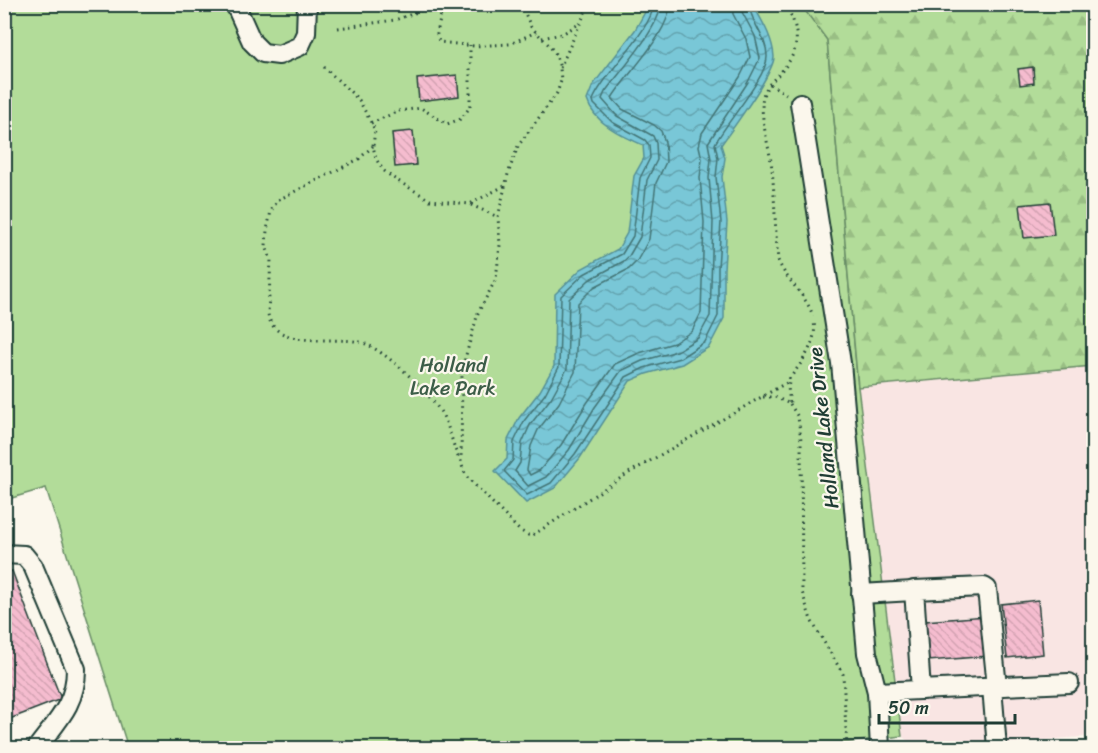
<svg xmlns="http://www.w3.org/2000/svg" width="1098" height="753" viewBox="0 0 1098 753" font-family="Sriracha,sans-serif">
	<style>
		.built { fill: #f9e5e3 }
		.green { fill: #b2dc99; stroke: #688c66; stroke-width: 1.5 }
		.forest { fill: url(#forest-firs); stroke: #688c66; stroke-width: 1.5 }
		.water { fill: url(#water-waves); stroke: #559096; stroke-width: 1.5 }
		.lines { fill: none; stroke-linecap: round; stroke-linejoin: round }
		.shore { stroke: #437475; stroke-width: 1.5 }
		.building { fill: url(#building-back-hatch); stroke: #1f3d34; stroke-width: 1.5 }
		.minor-casing { stroke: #1f3d34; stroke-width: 22 }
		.path { stroke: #1f3d34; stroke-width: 3; stroke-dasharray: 1.5 4.5; stroke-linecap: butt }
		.minor { stroke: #fbf7ec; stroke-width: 18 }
		.labels { text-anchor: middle; stroke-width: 4.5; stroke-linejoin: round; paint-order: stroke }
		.park-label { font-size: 20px; fill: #3c5d48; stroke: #fbf7ec }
		.street-label { font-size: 20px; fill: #1f3d34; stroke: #fbf7ec }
	</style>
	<defs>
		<pattern id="forest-firs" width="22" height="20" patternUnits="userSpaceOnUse" patternTransform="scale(1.5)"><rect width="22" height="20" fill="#b2dc99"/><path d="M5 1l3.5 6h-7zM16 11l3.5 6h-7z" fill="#99be84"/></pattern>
		<pattern id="water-waves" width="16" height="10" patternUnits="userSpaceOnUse" patternTransform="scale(1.5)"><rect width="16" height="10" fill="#79c7d7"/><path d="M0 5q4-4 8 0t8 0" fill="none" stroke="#63a3af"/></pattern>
		<pattern id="building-back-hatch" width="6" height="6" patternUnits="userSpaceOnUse" patternTransform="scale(1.5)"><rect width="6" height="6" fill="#f5bccf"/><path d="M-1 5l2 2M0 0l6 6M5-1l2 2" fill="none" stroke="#d2a2b2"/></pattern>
	</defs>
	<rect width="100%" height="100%" fill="#fbf7ec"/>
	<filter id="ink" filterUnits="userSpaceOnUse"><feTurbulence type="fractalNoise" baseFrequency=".0167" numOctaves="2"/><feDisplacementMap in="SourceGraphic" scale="12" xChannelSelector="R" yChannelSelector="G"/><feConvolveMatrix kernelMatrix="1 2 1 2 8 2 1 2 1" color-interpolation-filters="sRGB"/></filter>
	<g filter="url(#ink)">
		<polygon class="built" points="1093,366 1093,736 951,748 915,748 902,736 858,387"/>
		<polygon class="green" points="801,4 827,40 858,387 902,736 842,743 757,748 128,748 46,488 5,500 5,5"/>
		<polygon class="forest" points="801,5 1093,5 1093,366 858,387 827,40"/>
		<path class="water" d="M649,5H753C762,21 773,38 774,57C774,73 732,129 721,145L725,158L722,177L727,222L724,269V318L709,347L682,364L646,374L630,381L580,458L555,488L526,503L495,471L507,459L508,440L519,418L540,391L554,366L555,294L581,269L618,249L627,233L634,176L644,158L643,145C622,136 594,123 587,100L593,85L635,30Z"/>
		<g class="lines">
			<g class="shore">
				<path d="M654,4C650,33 605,71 593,100L594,104L612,122L645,140L649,145L650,158L640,178L633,236L622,254L584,274L561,296L559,367L545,394L524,421L514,442L513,460L504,471L527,495L551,483L575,454L626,377L644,368L680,358L705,342L718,316V268L721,222L716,177L718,158L715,144C725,124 768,76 767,56C767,37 750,22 749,4"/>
				<path d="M661,4C660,27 619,73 605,92L602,99L617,116L653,136L656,143L657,160L647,180L640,237L629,256L624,261L589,280L569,299L567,369L551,398L530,425L522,443L520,463L515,471L528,486L546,477L569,450L595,407L621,371L642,361L677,351L698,338L710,316L713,222L709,178L711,159L708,143L748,82L760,58L755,36L742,12L741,4"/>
				<path d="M670,4C669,34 628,72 612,98L622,109L654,125L661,131L665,142L666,162L656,183L649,239L637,261L629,269L594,287L578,303L575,372L559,403L538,430L531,446L527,470L530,475L540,470L561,445L587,403L615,364L639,353L674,343L692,331L701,313L704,222L700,178L702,159L699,146L702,133L740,77L750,57L746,39L733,14L732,4"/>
			</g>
		</g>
		<g class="building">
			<polygon points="1033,67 1034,83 1020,85 1018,69"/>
			<polygon points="457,75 459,96 419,101 417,79"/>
			<polygon points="413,131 416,165 395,167 392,133"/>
			<polygon points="1050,202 1054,235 1024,238 1020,205"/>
			<polygon points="12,571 61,699 7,720 4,713 4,573"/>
			<polygon points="1038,600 1043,654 1007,658 1001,604"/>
			<polygon points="986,616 989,656 928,661 925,621"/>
		</g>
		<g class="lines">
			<defs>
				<g id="minor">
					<polyline points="235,4 252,42 263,53 279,55 300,46 306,33 307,4"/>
					<polyline points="800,103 841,363 867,653 877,692 880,748"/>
					<path d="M4,554L24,555L33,566L76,669C76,704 57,721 37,748"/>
					<polyline points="861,594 913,591"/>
					<polyline points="992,687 997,748"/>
					<polyline points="921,690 914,590 984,587 987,589 997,687"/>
					<polyline points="877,692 1069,683"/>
				</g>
			</defs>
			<use href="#minor" class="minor-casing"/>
			<g class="path">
				<polyline points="443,4 437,34 439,42 474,46 510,44 536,32"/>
				<path d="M521,4L531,27L549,45L556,55L560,68L561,81L557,93L518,146L508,174L498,217L500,245L496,279L478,313L462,369L461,463L466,476L519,530L528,535H533L627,474L786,383C799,366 818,344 814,322"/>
				<path d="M785,4C801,31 801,51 779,74C773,80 765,88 763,96C759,117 770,148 772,169C775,199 775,230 778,260C786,281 806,294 813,316"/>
				<polyline points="338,28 395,20 439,4"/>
				<polyline points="542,38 562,34 579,24"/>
				<polyline points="324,67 359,100 375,130 373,146 376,159 383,170 393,178 430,200 470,204 504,186"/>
				<polyline points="560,68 589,4"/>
				<polyline points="770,84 786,94"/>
				<polyline points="371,123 399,111 421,108 447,124 461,119 470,107 470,45"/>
				<path d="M373,146L359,159L278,200L271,211L267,230L266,246L271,260L268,314C274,350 333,336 360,342C384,348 434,396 444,418C451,432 453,447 460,461"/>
				<polyline points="471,205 498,217"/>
				<polyline points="763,397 775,397 790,404 788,387 790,379"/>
				<polyline points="790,404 798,417 801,440 802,592 811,620 843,674 847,748"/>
			</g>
			<use href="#minor" class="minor"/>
		</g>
	</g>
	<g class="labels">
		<g class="park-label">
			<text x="453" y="372">Holland<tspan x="453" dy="23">Lake Park</tspan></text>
		</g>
		<g class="street-label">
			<text transform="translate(823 428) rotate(-96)" y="7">Holland Lake Drive</text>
		</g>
	</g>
	<rect width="1098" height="753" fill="none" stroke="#fbf7ec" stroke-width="24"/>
	<rect x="12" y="12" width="1074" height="729" fill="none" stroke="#1f3d34" stroke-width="2" filter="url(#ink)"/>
	<path d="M879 714v9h136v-9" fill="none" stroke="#1f3d34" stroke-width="3"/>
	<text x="888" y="714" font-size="18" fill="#1f3d34" stroke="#fbf7ec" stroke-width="4.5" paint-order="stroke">50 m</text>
</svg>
